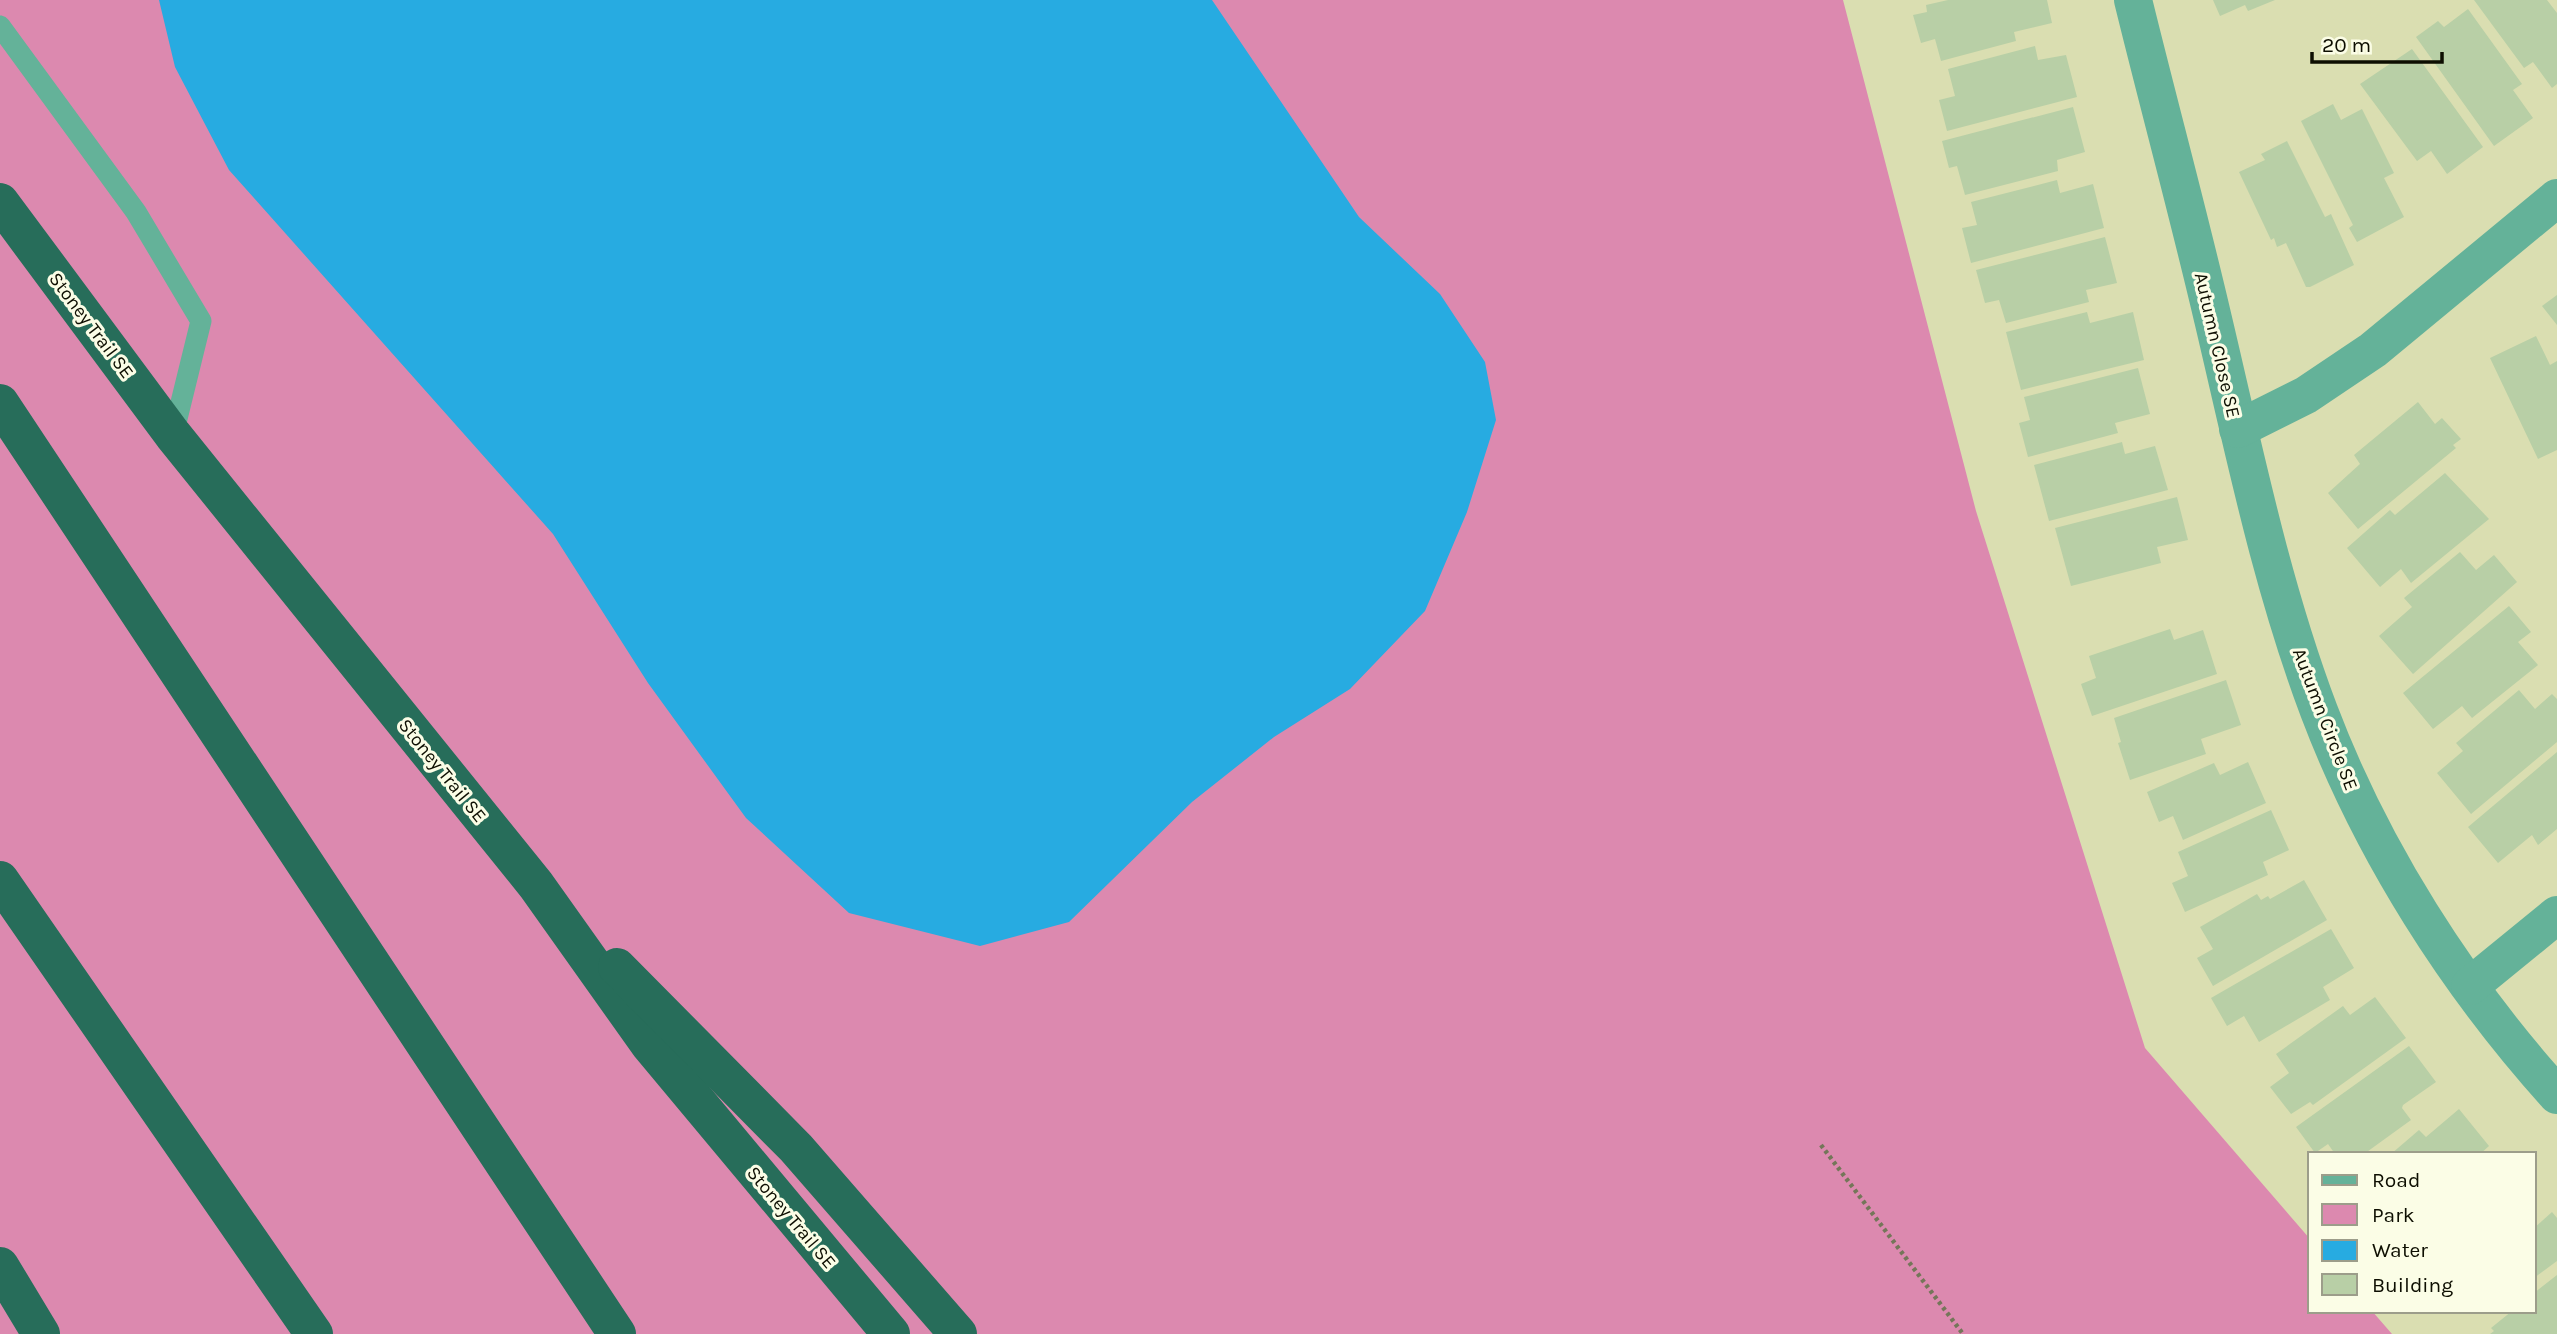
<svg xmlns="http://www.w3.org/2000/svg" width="2557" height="1334" viewBox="0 0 2557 1334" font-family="Karla,sans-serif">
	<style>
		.green { fill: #dc89af }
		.water { fill: #27abe1 }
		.building { fill: #b8cfa6 }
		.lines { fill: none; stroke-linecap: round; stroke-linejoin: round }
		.path { stroke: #747659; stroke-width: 4.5; stroke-dasharray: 3.5 3.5; stroke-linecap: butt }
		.lane { stroke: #64b299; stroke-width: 21 }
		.street { stroke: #64b299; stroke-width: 38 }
		.highway { stroke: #276d5a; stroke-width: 38 }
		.labels { text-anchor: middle; stroke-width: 6; stroke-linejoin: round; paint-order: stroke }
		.street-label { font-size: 19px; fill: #0d0e01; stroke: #fbfde6 }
	</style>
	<rect width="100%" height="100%" fill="#dadeb1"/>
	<polygon class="green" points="0,0 1843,0 1976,511 2145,1048 2310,1239 2310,1311 2372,1311 2392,1334 0,1334"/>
	<polygon class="water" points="159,0 1212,0 1359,217 1440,294 1485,362 1496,420 1467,512 1425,611 1350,689 1274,737 1192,802 1069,922 980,946 849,913 746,818 648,683 553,534 229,170 175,67"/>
	<g class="building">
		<polygon points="1948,0 2047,0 2052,23 2014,32 2016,41 1941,61 1935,39 1921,43 1913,15 1927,12 1926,5"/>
		<polygon points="2213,0 2275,0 2248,11 2245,5 2220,16"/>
		<polygon points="2474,0 2547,0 2557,13 2557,84 2552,88 2533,62 2524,68"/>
		<polygon points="2468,9 2522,84 2513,90 2533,118 2494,146 2416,37 2438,21 2444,27"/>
		<polygon points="2035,46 2038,60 2066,55 2077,97 1947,131 1939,100 1955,96 1948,69"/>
		<polygon points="2412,49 2483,147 2447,174 2431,151 2417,161 2360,84"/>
		<polygon points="2333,104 2341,120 2362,109 2394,173 2384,178 2404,217 2357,242 2349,228 2353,225 2301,121"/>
		<polygon points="2073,107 2085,152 2057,160 2058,171 1965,195 1957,166 1949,168 1942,141"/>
		<polygon points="2287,141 2325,217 2331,214 2354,265 2310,287 2306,287 2286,243 2277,247 2274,238 2271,240 2239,172 2265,160 2261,154"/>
		<polygon points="2057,180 2060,193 2093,184 2104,228 1971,263 1962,228 1977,225 1971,202"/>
		<polygon points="2105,237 2117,283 2086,290 2089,302 2006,323 1999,300 1985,303 1976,270"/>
		<polygon points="2557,295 2557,325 2542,306"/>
		<polygon points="2087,312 2090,323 2133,312 2144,360 2021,390 2006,332"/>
		<polygon points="2536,336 2550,365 2557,361 2557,450 2538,459 2490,358"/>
		<polygon points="2138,368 2150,414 2115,423 2118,433 2028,457 2019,423 2030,420 2024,397"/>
		<polygon points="2418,402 2435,424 2442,418 2461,439 2453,445 2456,448 2358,529 2328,493 2360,464 2354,455"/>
		<polygon points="2122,442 2125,454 2155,446 2168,490 2049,521 2034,465"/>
		<polygon points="2445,473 2489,519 2411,583 2401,569 2380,587 2347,548 2390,510 2395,515"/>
		<polygon points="2177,497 2188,540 2157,547 2161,563 2071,586 2055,528"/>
		<polygon points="2460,552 2476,570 2494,555 2517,582 2413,674 2379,636 2412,607 2404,598"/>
		<polygon points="2509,606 2531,632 2518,642 2538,665 2472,718 2462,706 2433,729 2403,693"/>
		<polygon points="2170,629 2174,640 2203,630 2217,674 2092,716 2081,684 2096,678 2089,656"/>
		<polygon points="2226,680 2241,725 2201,739 2206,754 2130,780 2118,743 2121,742 2114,718"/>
		<polygon points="2519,690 2535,709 2552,694 2557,699 2557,742 2471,814 2437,773 2463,751 2456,743"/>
		<polygon points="2557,752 2557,829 2538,845 2532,835 2498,863 2468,827"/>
		<polygon points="2248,762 2266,803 2183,840 2173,816 2159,822 2147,792 2214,763 2220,775"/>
		<polygon points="2271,810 2289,850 2263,862 2268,875 2185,912 2172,883 2188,876 2178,852"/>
		<polygon points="2304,880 2327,920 2213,986 2197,958 2213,949 2200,927 2257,894 2261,900 2268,896 2270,899"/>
		<polygon points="2331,929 2354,968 2323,987 2330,1000 2259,1042 2244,1016 2227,1026 2211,998"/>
		<polygon points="2375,997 2406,1038 2313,1105 2310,1102 2291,1114 2270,1087 2289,1073 2276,1054 2343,1006 2350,1015"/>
		<polygon points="2409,1046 2436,1082 2403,1105 2402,1108 2411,1120 2364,1154 2335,1154 2328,1144 2315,1153 2296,1127"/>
		<polygon points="2459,1109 2489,1146 2480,1154 2391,1154 2419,1130 2426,1137"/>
		<polygon points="2552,1212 2557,1218 2557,1261 2534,1278 2534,1228"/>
		<polygon points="2557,1275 2557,1334 2490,1334 2494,1331 2491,1328 2512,1311 2534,1311 2534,1293"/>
	</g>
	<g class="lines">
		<polyline class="path" points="1821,1145 1963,1334"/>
		<polyline class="lane" points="0,26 136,212 201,321 173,435"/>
		<g class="street">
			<path d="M2133,0C2159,106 2188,212 2213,319C2244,450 2271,584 2319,711C2372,851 2457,984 2557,1095"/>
			<polyline points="2238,429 2306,395 2373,350 2557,198"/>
			<polyline points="2470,986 2557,915"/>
		</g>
		<g class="highway">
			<polyline points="0,202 173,435 536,885 649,1044 891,1334"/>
			<polyline points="0,403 617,1334"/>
			<polyline points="0,880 314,1334"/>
			<polyline points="617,967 796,1148 958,1334"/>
			<polyline points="0,1266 41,1334"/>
		</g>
	</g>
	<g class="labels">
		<g class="street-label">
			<text transform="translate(92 325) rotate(53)" y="7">Stoney Trail SE</text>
			<text transform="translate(2218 345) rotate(77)" y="7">Autumn Close SE</text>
			<text transform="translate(2326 719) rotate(69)" y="7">Autumn Circle SE</text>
			<text transform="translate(443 770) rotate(51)" y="7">Stoney Trail SE</text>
			<text transform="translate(792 1217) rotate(50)" y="7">Stoney Trail SE</text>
		</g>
	</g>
	<rect x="2308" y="1152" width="228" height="161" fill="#fbfde6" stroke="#9c9d8a" stroke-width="2"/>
	<rect x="2322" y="1175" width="35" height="10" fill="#64b299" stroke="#9c9d8a" stroke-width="2"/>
	<text x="2372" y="1187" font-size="21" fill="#0d0e01">Road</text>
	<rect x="2322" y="1204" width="35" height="21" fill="#dc89af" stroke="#9c9d8a" stroke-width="2"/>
	<text x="2372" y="1222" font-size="21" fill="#0d0e01">Park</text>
	<rect x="2322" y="1240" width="35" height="21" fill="#27abe1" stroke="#9c9d8a" stroke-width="2"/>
	<text x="2372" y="1257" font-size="21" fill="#0d0e01">Water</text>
	<rect x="2322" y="1274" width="35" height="21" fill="#b8cfa6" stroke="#9c9d8a" stroke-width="2"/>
	<text x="2372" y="1292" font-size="21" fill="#0d0e01">Building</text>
	<path d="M2312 52v10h130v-10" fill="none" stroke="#0d0e01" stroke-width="3.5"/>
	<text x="2322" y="52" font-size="21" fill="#0d0e01" stroke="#fbfde6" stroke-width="5" paint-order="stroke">20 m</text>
</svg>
